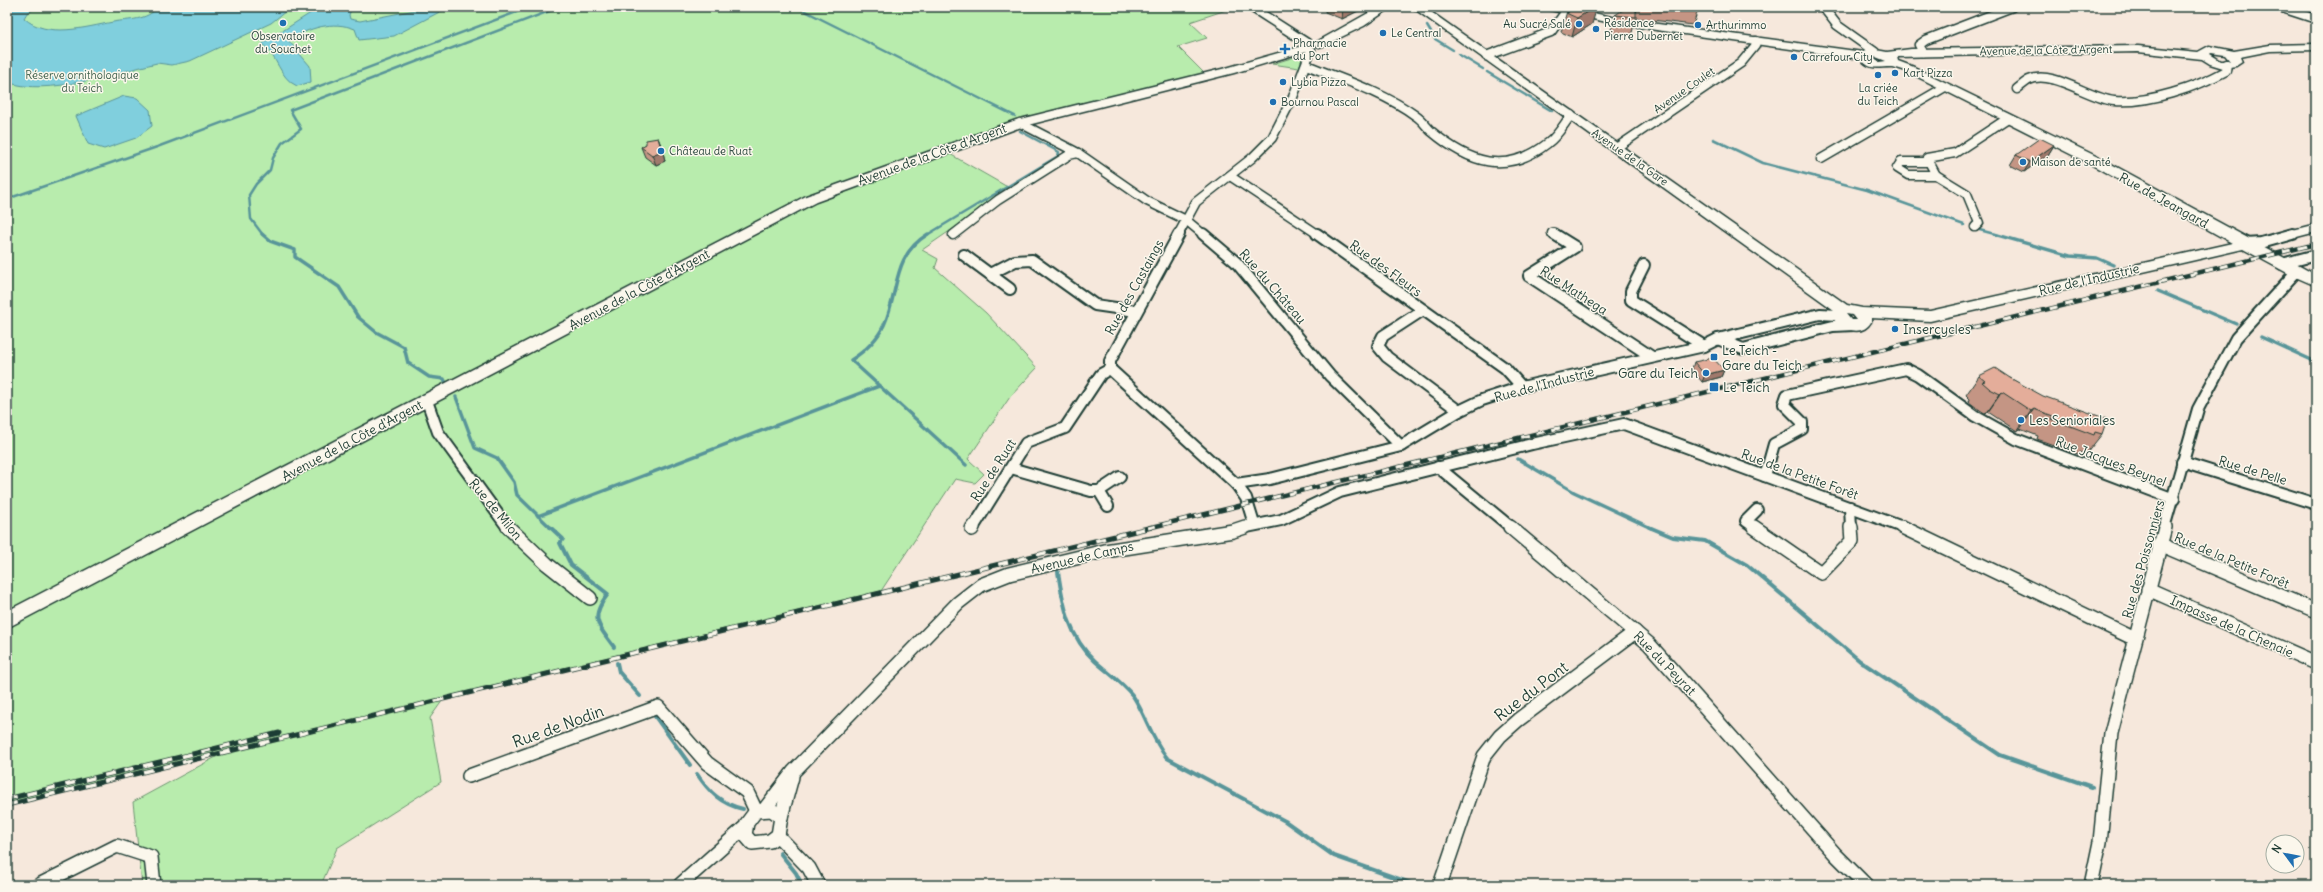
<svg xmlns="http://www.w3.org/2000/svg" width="2323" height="892" viewBox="0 0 2323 892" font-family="Delius,sans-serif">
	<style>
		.green { fill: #b8ecad; stroke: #6c9470 }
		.water { fill: #80cfdd; stroke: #599599 }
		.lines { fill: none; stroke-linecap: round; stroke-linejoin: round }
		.stream-far2 { stroke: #599599; stroke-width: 2.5 }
		.stream-far1 { stroke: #599599; stroke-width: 3.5 }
		.stream { stroke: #599599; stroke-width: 4 }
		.minor-far2-casing { stroke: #1f3d34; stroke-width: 11 }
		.minor-far1-casing { stroke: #1f3d34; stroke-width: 14 }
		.minor-casing { stroke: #1f3d34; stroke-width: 16 }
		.secondary-casing { stroke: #1f3d34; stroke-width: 3 }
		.minor-far2 { stroke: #fbf7ec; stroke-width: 8 }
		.minor-far1 { stroke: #fbf7ec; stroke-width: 10 }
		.minor { stroke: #fbf7ec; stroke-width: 13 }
		.secondary { fill: #fbf7ec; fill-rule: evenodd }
		.rail-far1-casing { stroke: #1f3d34; stroke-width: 4.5 }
		.rail-casing { stroke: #1f3d34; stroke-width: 5 }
		.rail-far1 { stroke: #fbf7ec; stroke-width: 3; stroke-dasharray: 8; stroke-linecap: butt }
		.rail { stroke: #fbf7ec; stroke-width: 3.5; stroke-dasharray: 10; stroke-linecap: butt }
		.wall { fill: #c49584; stroke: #1f3d34 }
		.shaded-wall { fill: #a0796c; stroke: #1f3d34 }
		.building { fill: #e4ad9a; stroke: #1f3d34 }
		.poi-dot { fill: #1f6fb2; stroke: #fbf7ec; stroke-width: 1.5 }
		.labels { text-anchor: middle; stroke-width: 3; stroke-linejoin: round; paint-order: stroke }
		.far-poi-label { font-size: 11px; fill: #1f3d34; stroke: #fbf7ec; text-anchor: start }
		.far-street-label { font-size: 11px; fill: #1f3d34; stroke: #fbf7ec }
		.far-park-label { font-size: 11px; fill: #3e604c; stroke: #fbf7ec }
		.street-label { font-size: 13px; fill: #1f3d34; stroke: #fbf7ec }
		.poi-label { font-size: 13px; fill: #1f3d34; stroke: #fbf7ec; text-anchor: start }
		.near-street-label { font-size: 16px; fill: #1f3d34; stroke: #fbf7ec }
	</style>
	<rect width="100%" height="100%" fill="#f6e8dc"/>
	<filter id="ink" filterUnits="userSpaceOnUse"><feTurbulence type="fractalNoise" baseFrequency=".025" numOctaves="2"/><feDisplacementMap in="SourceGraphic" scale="8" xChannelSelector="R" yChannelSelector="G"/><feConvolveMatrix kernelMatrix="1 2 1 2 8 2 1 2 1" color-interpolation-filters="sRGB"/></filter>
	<g filter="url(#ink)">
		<g class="green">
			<polygon points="7,7 1226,7 1229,9 1190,22 1207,38 1178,47 1209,78 1018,127 948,153 1011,189 922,250 938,259 935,268 986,313 1037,368 1010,397 968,459 984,474 975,483 955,479 881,591 445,697 430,718 441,782 337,848 321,885 142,885 133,802 227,751 7,804"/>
			<polygon points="1301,55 1303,56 1299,68 1272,64"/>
		</g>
		<g class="water">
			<path d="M7,7H38L27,13L24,18C47,39 86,27 113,22C130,19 146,21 158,7H291L271,23L190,61L172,65L157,63C114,73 48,97 7,82Z"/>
			<path d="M320,7H352L349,15L350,19L360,21L430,7H467L447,8L394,36L359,40L355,29C332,20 310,28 288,40L310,66L311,82L297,86C279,78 278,56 262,44Z"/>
			<polygon points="124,96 137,98 150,110 152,126 136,138 104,149 88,144 76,116"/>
		</g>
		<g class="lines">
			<g class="stream-far2">
				<polyline points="797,7 1015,116"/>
				<polyline points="1427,26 1435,39 1453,50"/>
				<polyline points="1458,54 1483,69"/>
				<polyline points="1487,72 1552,111"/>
				<polyline points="1713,139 1763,163 1867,190 1964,225"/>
				<polyline points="7,199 157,147 530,7"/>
				<polyline points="1976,229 1998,235"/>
				<polyline points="263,235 251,219 249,195 256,184 270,170 273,158 282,143 301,129 290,110 560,7"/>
				<polyline points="927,235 1058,156 1059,152 1020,131"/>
			</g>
			<g class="stream-far1">
				<polyline points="262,234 270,241 295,250 295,257 339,287 358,317 376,332 404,347 408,363 429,377 444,379 446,383"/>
				<path d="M928,234C891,257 900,290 884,325C877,340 865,351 851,360L966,465"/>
				<polyline points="1994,234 2070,256 2097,258 2113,265"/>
				<polyline points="2158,291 2236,324"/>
				<polyline points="2261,337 2316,362"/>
				<polyline points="456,397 475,448 497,458 514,482 517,495 551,528"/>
				<polyline points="1518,459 1574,492 1651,528"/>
				<polyline points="538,516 879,386"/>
			</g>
			<g class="stream">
				<path d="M550,527L563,539L560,543L571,565L608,594C589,618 598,625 614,647"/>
				<polyline points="1649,527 1673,537 1705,541 1747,565 1860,661 2000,755 2092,787"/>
				<path d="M1058,572C1063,605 1069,637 1095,661C1107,672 1122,682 1133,696C1146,716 1152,739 1167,758L1285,821L1334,856L1416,885"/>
				<polyline points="617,663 619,672 640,696"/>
				<polyline points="654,715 690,765"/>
				<path d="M697,774C709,792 721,804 743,809"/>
				<polyline points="780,853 796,873 802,885"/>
			</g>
			<defs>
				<g id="minor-far2">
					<polyline points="1251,7 1307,43"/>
					<polyline points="1823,7 1837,25 1875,52"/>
					<polyline points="2279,7 2316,19"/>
					<polyline points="1923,52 1919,45 1926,40 2012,7"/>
					<polyline points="1486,56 1551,32 1566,11"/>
					<path d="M1306,65C1342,79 1385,93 1416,116C1422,120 1426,126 1431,131C1469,163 1506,176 1548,143C1557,137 1564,124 1571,115"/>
					<path d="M2017,89C2021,86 2025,82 2029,80C2052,69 2090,99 2114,101C2148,104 2197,87 2226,71L2227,64"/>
					<polyline points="1020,123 1078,153 1147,201 1186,220 1204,235"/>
					<polyline points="1616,148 1741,63 1755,46 1756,41"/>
					<polyline points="1821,159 1945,87"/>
					<polyline points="1929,162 1901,162 1897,168 1908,175 1936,175"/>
					<polyline points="1230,176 1319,235"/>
					<polyline points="1975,227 1979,223 1967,194 1936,175 1927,158 1955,153 2008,118"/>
					<polyline points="1552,233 1556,235"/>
					<polyline points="953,235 998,200 1069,155 1078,153"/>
					<polyline points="1178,235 1196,202 1252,158 1272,138 1293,97 1311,50"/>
					<polyline points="2289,235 2316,228"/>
				</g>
				<g id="minor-far1">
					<polyline points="1179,234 1110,361 1110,369 1236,484 1246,498 1254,524"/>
					<polyline points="1203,234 1236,262 1330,376 1401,446"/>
					<polyline points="1317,234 1505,368 1522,387"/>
					<polyline points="1554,234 1575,247 1529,276 1652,357"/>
					<polyline points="2245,244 2261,243 2293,234"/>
					<polyline points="964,255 1010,289"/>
					<polyline points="2282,264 2316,255"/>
					<polyline points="1644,265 1631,291 1631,300 1704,346"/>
					<polyline points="990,274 1015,261 1032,260 1095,305 1136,311"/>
					<polyline points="1423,310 1383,336 1378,346 1387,357 1459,411"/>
					<polyline points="1718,339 1743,349 1833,326 1854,325"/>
					<polyline points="427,401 438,432 508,528"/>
					<polyline points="2182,462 2316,504"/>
					<polyline points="1438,467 1512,528"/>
					<polyline points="1011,468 1091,491 1099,491 1120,477"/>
					<polyline points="1765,476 1774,444 1802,429 1802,422 1784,404 1787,395 1906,369 1918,375 1975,416 2016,439 2174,499"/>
					<polyline points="1236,484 1270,479 1401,446 1459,411 1482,400 1522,387 1704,346 1718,339 1820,314 1838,315"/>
					<polyline points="1099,491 1108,506"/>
					<polyline points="1850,507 1851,528"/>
					<polyline points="973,528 1026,443 1065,428 1101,374 1110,369"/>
					<polyline points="1242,528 1281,520 1340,492 1532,444 1624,424 1905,528"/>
					<polyline points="1756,528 1746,521 1757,510"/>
					<polyline points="2164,528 2198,409 2236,338 2296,272"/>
				</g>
				<g id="minor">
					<polyline points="508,527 547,564 590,598"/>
					<polyline points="1510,527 1649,644 1836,855 1866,885"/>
					<polyline points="1754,527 1821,573 1852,541 1851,527"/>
					<polyline points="1902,527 2135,639"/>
					<polyline points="972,529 973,527"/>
					<polyline points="2159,544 2316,611"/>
					<polyline points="2148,589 2316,663"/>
					<polyline points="469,776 658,707 707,763 747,792 756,811"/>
					<polyline points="764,810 794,771 958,603 981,585 1009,574 1105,551 1233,531 1245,527"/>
					<polygon points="772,810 781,817 778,835 770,841 752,843 745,835 747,823 756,811"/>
					<polyline points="781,817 792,777"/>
					<polyline points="778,836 809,868 818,885"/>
					<polyline points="39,885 117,846 151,857 154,885"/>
					<polyline points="680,885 744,828"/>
					<polyline points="1440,885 1484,756 1500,736 1518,720 1635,632"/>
					<polyline points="2091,885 2100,842 2111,733 2165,527"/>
				</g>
				<g id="secondary">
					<polygon points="1379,7 1392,7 1364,26 1323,46 1319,47 1313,44"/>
					<path d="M1412,7H1424L1847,305L1862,308L1930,311L2232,243L2094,166L1906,71C1902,70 1898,68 1893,67C1881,66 1870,72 1861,59L1621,25L1550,10L1545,7H1566L1621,19L1863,52L1871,49L1887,52L1911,49L2138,46L2198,52L2209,46L2234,51L2270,45L2316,44V50L2270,51L2240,57L2242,62L2236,66L2223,68L2210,64L2202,59L2138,52L1897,57L1898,61L1914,67L2104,160L2316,275V286L2291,275L2243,249L1930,321L1871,318V322C1861,339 1838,328 1831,315L1834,310ZM2211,53L2225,55L2230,61H2221L2210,54ZM1873,56L1886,61L1879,62L1871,57ZM1846,314L1852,315L1856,320H1851Z"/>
					<polygon points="1306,45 1310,46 1312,48 1310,50 1234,73 1024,126 816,202 7,628 7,611 806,196 1016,120 1226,68"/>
				</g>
			</defs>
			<use href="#minor-far2" class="minor-far2-casing"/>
			<use href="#minor-far1" class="minor-far1-casing"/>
			<use href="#minor" class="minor-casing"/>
			<use href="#secondary" class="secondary-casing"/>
			<use href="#minor-far2" class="minor-far2"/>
			<use href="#minor-far1" class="minor-far1"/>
			<use href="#minor" class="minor"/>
			<use href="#secondary" class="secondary"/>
			<defs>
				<polyline id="rail-far1" points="1148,528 2316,244"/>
				<g id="rail">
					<polyline points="7,799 279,733"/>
					<polyline points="7,805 1152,527"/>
				</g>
			</defs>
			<use href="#rail-far1" class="rail-far1-casing"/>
			<use href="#rail" class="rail-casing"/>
			<use href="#rail-far1" class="rail-far1"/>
			<use href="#rail" class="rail"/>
		</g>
		<g class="wall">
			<polygon points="1326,7 1366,7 1342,19 1325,12"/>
			<polygon points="1638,7 1699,7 1693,25 1636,18 1631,36 1610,33 1615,15 1636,13"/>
			<polygon points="1567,11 1592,24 1572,37 1561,32"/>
			<polygon points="658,138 662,148 665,161 656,165 645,157 641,147"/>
			<polygon points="2054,145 2048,155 2024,172 2010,165 2016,155"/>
			<polygon points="1694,362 1724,370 1721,377 1702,382 1692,369"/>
			<polygon points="1979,376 2010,378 2102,434 2086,454 2080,452 2078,454 2037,439 2038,436 2020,429 2017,431 1988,412 1986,414 1977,408 1969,402 1970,399 1966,395"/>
		</g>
		<g class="shaded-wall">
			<polygon points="1343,7 1366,7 1342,19"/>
			<polygon points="1595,7 1597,7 1592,24 1572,37 1577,18"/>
			<polygon points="658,138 662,148 665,161 656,165 652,155"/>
			<polygon points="2054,145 2048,155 2024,172 2030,162"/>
			<polygon points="1724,370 1721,377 1702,382 1705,375"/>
			<polygon points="2002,392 1988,412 1986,414 2000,394"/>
			<polygon points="2034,409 2020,429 2017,431 2031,411"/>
		</g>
		<g class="building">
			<polygon points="1574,7 1595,7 1577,18 1566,13 1569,12 1567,11"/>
			<polygon points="1626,8 1636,9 1636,17 1615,15"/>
			<polygon points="658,138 662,151 652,155 641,147 646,144 646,140"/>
			<polygon points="2040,138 2054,145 2030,162 2016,155"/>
			<polygon points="1713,358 1724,370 1705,375 1694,362"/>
			<polygon points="1995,368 2010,378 2043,396 2107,419 2102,434 2095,432 2094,435 2052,419 2053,416 2034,409 2031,411 2002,392 2000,394 1990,389 1982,382 1985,381 1979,376"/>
		</g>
	</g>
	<g class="poi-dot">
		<circle cx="283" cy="23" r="4"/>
		<circle cx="1579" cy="24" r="4"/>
		<circle cx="1698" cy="25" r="4"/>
		<circle cx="1596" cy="29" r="4"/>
		<circle cx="1383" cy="33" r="4"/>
		<path d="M1283 43h4v4h4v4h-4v4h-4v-4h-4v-4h4z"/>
		<circle cx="1794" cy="57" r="4"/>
		<circle cx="1895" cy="73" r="4"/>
		<circle cx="1878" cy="75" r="4"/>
		<circle cx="1283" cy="82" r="4"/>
		<circle cx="1273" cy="102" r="4"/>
		<circle cx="661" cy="151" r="4"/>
		<circle cx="2023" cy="162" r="4"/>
		<circle cx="1895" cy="329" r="4"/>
		<rect x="1710" y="353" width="8" height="8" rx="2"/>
		<circle cx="1706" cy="373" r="4"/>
		<rect x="1709" y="382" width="10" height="10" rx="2"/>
		<circle cx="2021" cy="420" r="4"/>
	</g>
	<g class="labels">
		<g class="far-poi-label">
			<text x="1604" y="27">Résidence<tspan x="1604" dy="13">Pierre Dubernet</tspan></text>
			<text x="1571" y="28" text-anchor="end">Au Sucré Salé</text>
			<text x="1706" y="29">Arthurimmo</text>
			<text x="1391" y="37">Le Central</text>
			<text x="283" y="40" text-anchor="middle">Observatoire<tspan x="283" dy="13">du Souchet</tspan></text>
			<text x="1293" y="47">Pharmacie<tspan x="1293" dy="13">du Port</tspan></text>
			<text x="1802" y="61">Carrefour City</text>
			<text x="1903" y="77">Kart Pizza</text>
			<text x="1291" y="86">Lybia Pizza</text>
			<text x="1878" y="92" text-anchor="middle">La criée<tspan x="1878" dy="13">du Teich</tspan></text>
			<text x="1281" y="106">Bournou Pascal</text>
			<text x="669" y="155">Château de Ruat</text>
			<text x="2031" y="166">Maison de santé</text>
		</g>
		<g class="far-street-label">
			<text transform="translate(2046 50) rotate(-1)" y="4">Avenue de la Côte d'Argent</text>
			<text transform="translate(1684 90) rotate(-35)" y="4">Avenue Coulet</text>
			<text transform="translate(1630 157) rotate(35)" y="4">Avenue de la Gare</text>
		</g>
		<g class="far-park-label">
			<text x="82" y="79">Réserve ornithologique<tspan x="82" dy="13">du Teich</tspan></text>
		</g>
		<g class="street-label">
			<text transform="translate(932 154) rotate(-20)" y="5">Avenue de la Côte d'Argent</text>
			<text transform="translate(2164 200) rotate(29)" y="5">Rue de Jeangard</text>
			<text transform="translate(1386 268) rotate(36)" y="5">Rue des Fleurs</text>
			<text transform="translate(2089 279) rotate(-13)" y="5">Rue de l'Industrie</text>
			<text transform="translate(1273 286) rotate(49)" y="5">Rue du Château</text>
			<text transform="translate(1134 287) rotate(-61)" y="5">Rue des Castaings</text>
			<text transform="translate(639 289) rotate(-28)" y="5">Avenue de la Côte d'Argent</text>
			<text transform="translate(1574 290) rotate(33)" y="5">Rue Mathega</text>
			<text transform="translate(1544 384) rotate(-15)" y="5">Rue de l'Industrie</text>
			<text transform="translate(352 440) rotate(-28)" y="5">Avenue de la Côte d'Argent</text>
			<text transform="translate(2111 461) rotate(21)" y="5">Rue Jacques Beynel</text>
			<text transform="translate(993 470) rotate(-57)" y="5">Rue de Ruat</text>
			<text transform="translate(2253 470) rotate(17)" y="5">Rue de Pelle</text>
			<text transform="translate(1800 474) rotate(20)" y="5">Rue de la Petite Forêt</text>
			<text transform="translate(496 509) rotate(50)" y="5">Rue de Milon</text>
			<text transform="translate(1082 557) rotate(-13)" y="5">Avenue de Camps</text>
			<text transform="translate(2143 559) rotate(-74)" y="5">Rue des Poissonniers</text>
			<text transform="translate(2232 560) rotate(23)" y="5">Rue de la Petite Forêt</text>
			<text transform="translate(2232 626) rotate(24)" y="5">Impasse de la Chenaie</text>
			<text transform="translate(1665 663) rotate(46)" y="5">Rue du Peyrat</text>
		</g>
		<g class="poi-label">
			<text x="1903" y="334">Insercycles</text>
			<text x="1722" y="355">Le Teich -<tspan x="1722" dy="15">Gare du Teich</tspan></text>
			<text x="1698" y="378" text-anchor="end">Gare du Teich</text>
			<text x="1723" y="392">Le Teich</text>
			<text x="2029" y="425">Les Senioriales</text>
		</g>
		<g class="near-street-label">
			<text transform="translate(1531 691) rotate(-37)" y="6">Rue du Pont</text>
			<text transform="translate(558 726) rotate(-20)" y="6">Rue de Nodin</text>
		</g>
	</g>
	<rect width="2323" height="892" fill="none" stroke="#fbf7ec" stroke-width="24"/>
	<rect x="12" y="12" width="2299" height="868" fill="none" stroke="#1f3d34" stroke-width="1.5" filter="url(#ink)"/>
	<g transform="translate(2285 854) rotate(302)"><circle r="19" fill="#fbf7ec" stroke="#a3ada2"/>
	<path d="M0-3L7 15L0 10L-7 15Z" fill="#1f6fb2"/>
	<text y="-6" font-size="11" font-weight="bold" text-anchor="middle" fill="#1f3d34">N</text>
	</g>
</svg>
